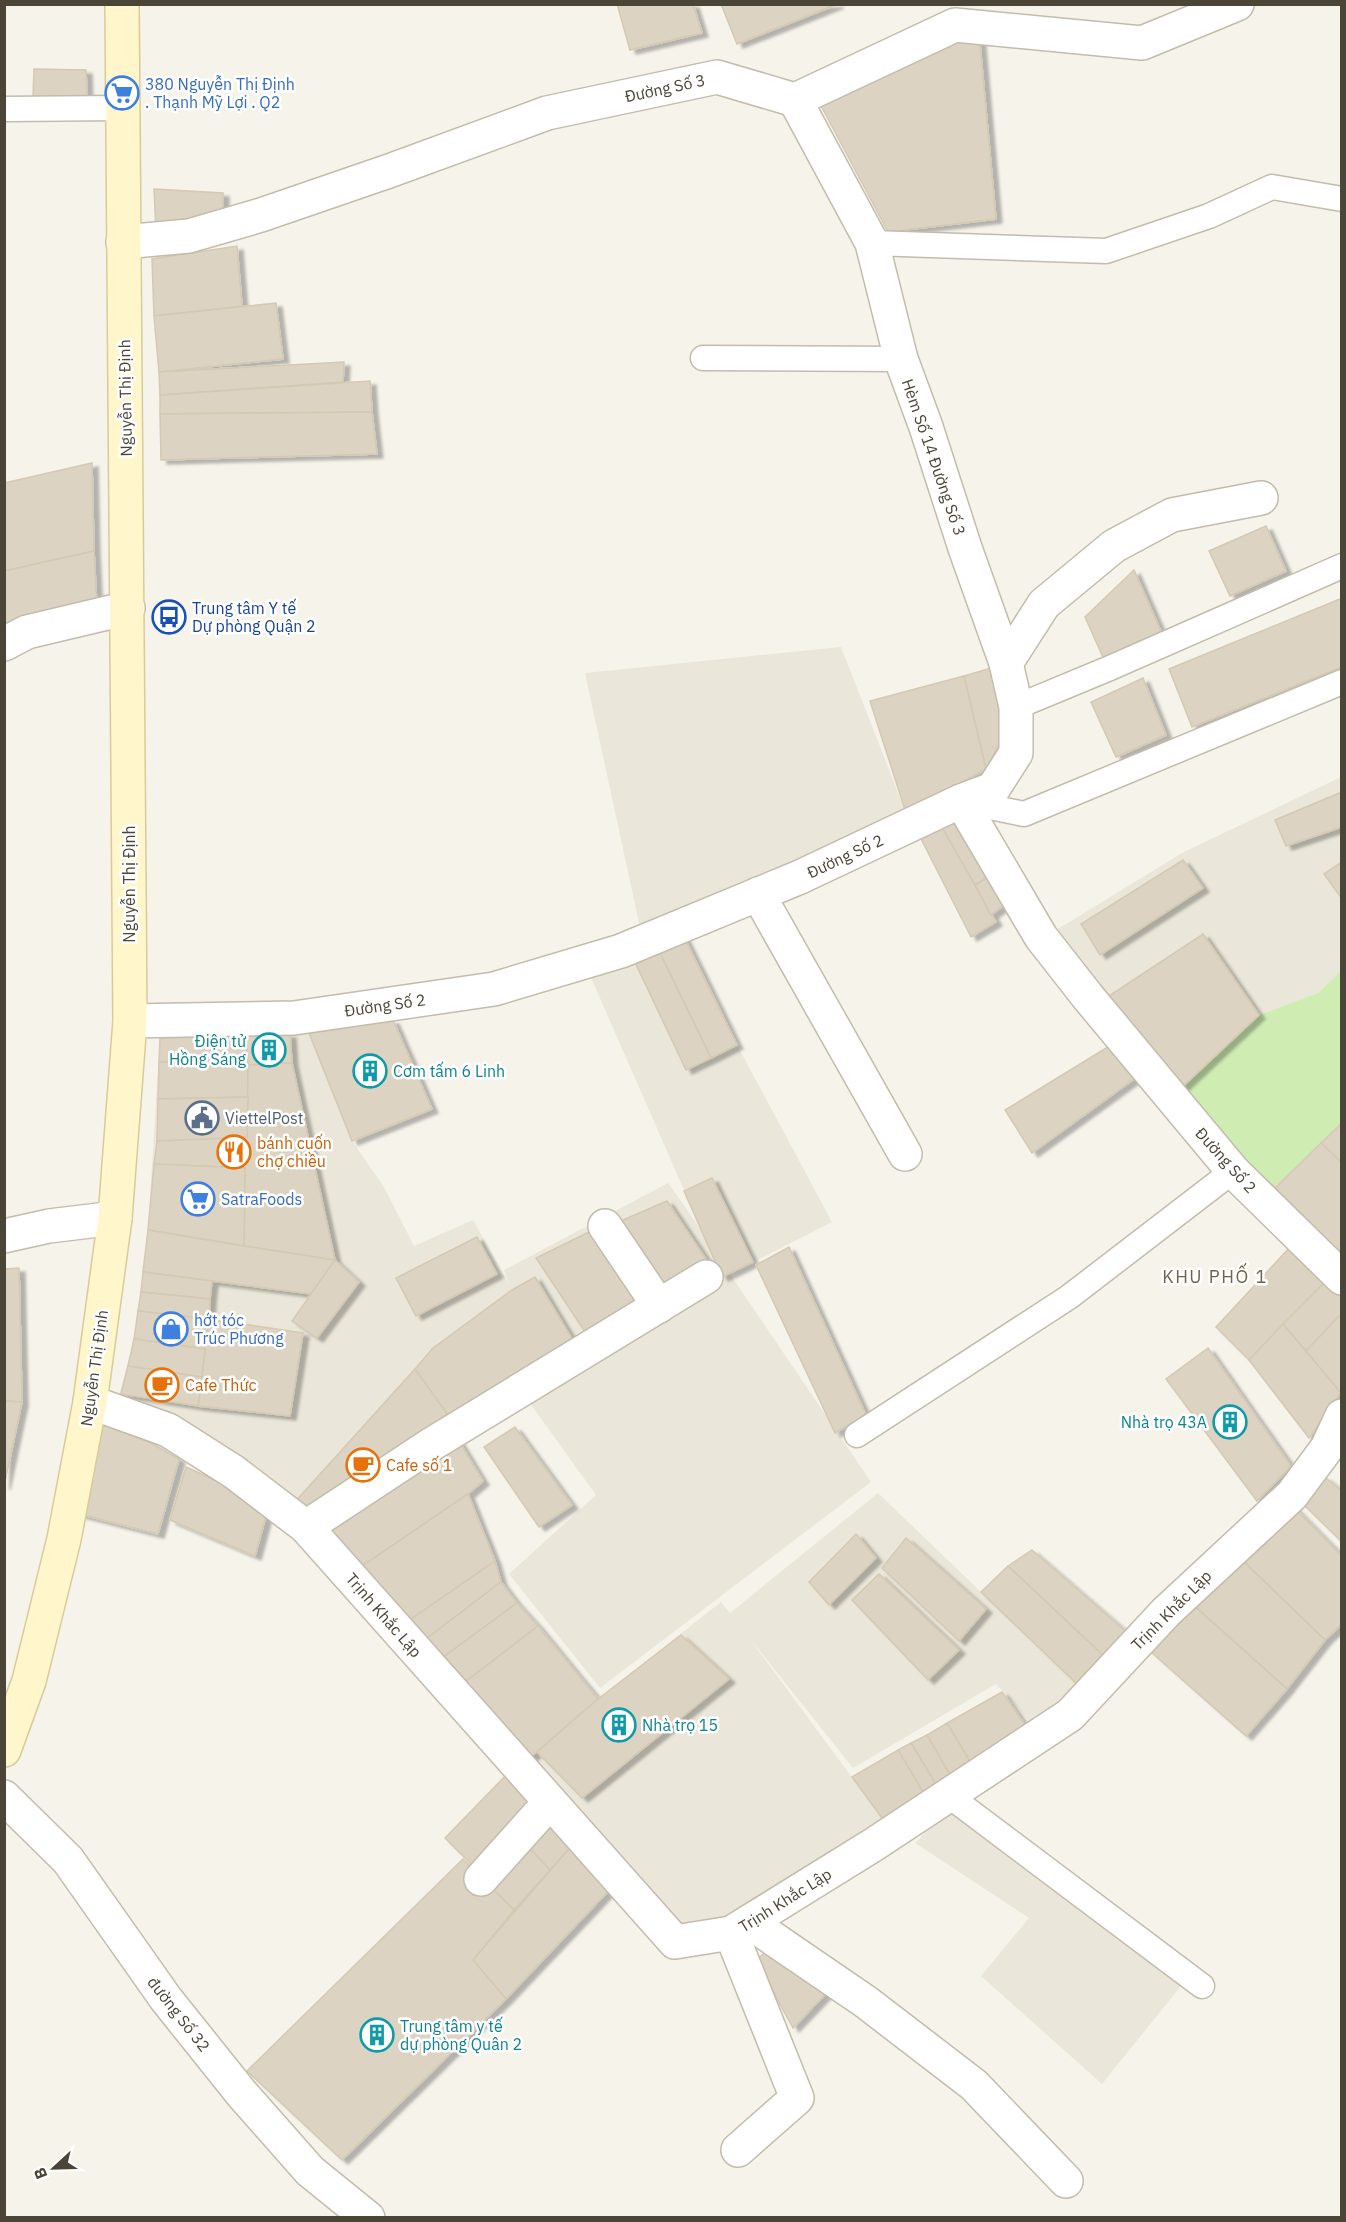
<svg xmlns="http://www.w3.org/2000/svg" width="1346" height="2222" viewBox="0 0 1346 2222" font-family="'IBM Plex Sans',sans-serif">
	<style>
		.residential { fill: #eae6d9 }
		.green { fill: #cfecb2 }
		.building { fill: #dcd3c2; stroke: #d4c9b2; stroke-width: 1.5; filter: url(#shadow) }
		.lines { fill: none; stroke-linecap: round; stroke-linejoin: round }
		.lane-casing { stroke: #c3bcac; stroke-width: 27 }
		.street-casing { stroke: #c3bcac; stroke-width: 36 }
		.secondary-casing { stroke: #d9cb98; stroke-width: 36 }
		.lane { stroke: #fff; stroke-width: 24 }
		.street { stroke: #fff; stroke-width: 33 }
		.secondary { stroke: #fff6cc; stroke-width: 33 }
		.labels { text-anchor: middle; stroke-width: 5; stroke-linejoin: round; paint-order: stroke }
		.shop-label { font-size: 16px; fill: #366cbe; stroke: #fff; text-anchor: start }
		.street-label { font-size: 16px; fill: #4b4538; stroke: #fff }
		.transit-label { font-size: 16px; fill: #164399; stroke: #fff; text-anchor: start }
		.culture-label { font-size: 16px; fill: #0d838f; stroke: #fff; text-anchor: start }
		.service-label { font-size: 16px; fill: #4e5e75; stroke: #fff; text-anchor: start }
		.food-label { font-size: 16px; fill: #c56008; stroke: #fff; text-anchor: start }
		.neighbourhood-label { font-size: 18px; letter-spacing: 1.5px; fill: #6f644e; stroke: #fff }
	</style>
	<defs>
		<filter id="shadow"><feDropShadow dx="6" dy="4" stdDeviation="1.5" flood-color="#0004"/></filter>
	</defs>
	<rect width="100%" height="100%" fill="#f6f3eb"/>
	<g class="residential">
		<polygon points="841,647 906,813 641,932 585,673"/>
		<polygon points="1341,777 1341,971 1318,993 1259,1015 1202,934 1103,1000 1053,932 1182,853"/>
		<polygon points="684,937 737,1045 832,1222 730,1274 871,1482 600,1688 509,1574 596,1495 524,1395 312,1523 118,1399 134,1339 143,1272 311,1294 335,1260 148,1230 160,1038 309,1033 352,1141 384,1187 414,1246 473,1220 509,1284 504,1270 668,1183 702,1231 589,973"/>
		<polygon points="878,1493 1080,1687 1038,1730 996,1684 853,1768 747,1635 887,1825 731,1933 678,1934 526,1761 598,1699 721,1602 730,1613"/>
		<polygon points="951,1807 1185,1981 1102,2084 981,1976 1029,1918 915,1843"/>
	</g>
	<polygon class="green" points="1341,971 1341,1123 1269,1194 1179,1090 1259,1015 1318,993"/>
	<g class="building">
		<polygon points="617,4 693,4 702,33 630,50"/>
		<polygon points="721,4 838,4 737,44"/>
		<polygon points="979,33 996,219 888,232 818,100"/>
		<polygon points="34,69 86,70 87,97 33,97"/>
		<polygon points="154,189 223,193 223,218 156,231"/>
		<polygon points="237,246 242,306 154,316 152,259"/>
		<polygon points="276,303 283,359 159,372 154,316"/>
		<polygon points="344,362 343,382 160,395 159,372"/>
		<polygon points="370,381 372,412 160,414 160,395"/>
		<polygon points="372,412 377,454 161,460 160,414"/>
		<polygon points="92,463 94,551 4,571 4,483"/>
		<polygon points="1266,526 1286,571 1230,596 1209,551"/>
		<polygon points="94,551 97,608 4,631 4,571"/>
		<polygon points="1134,570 1163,636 1106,664 1085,617"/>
		<polygon points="1342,598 1342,667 1192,727 1169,669"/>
		<polygon points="998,666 1007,730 986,769 964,676"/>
		<polygon points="964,676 986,769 906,813 870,701"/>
		<polygon points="1143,678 1166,735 1116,757 1091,702"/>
		<polygon points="1342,792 1342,827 1286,846 1275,820"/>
		<polygon points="958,821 990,876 975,885 940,824"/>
		<polygon points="940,824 996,922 971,937 918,833"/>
		<polygon points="1183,860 1203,888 1100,955 1081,924"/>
		<polygon points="1342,862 1342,899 1324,874"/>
		<polygon points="990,876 1008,902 991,915 975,885"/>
		<polygon points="1203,934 1259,1015 1179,1090 1103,1000"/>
		<polygon points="684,937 737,1045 711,1058 657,947"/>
		<polygon points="657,947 711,1058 686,1070 633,958"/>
		<polygon points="393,1020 432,1109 352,1141 309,1033"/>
		<polygon points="290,1034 292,1063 248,1065 246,1036"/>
		<polygon points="246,1036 248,1065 159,1062 160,1038"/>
		<polygon points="1111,1045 1141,1074 1032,1153 1005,1110"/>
		<polygon points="159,1062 248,1065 248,1097 158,1099"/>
		<polygon points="292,1063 335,1260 244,1246 245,1168 154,1164 157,1141 247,1137 248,1065"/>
		<polygon points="248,1097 247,1137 157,1141 158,1099"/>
		<polygon points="1342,1123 1342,1163 1321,1143"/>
		<polygon points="1321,1143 1342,1163 1342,1265 1269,1194"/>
		<polygon points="154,1164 245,1168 244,1246 148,1230"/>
		<polygon points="712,1178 753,1262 722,1277 684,1191"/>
		<polygon points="667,1201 706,1259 652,1293 609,1226"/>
		<polygon points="601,1226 649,1295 587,1335 536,1258"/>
		<polygon points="148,1230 244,1246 335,1260 311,1294 143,1272"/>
		<polygon points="477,1237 497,1274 416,1316 396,1278"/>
		<polygon points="1291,1246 1328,1279 1249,1360 1216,1327"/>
		<polygon points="789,1247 866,1415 835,1433 756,1265"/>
		<polygon points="335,1260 359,1282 317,1338 292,1321"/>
		<polygon points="19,1268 22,1402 4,1401 4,1269"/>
		<polygon points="143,1272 212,1281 210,1299 141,1292"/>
		<polygon points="535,1277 577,1347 455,1425 415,1369 433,1348 512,1290"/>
		<polygon points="1328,1279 1342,1294 1342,1313 1306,1351 1283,1324"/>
		<polygon points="141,1292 210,1299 209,1319 138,1311"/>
		<polygon points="138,1311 209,1319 205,1349 134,1339"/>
		<polygon points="1342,1313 1342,1392 1341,1393 1306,1351"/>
		<polygon points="209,1319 303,1333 290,1416 198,1406"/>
		<polygon points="1283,1324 1341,1393 1309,1438 1249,1360"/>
		<polygon points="134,1339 205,1349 202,1377 128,1366"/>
		<polygon points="1208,1348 1291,1466 1257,1501 1166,1379"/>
		<polygon points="128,1366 202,1377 198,1406 121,1394"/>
		<polygon points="415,1369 455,1425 312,1523 293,1504"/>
		<polygon points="4,1401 22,1402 4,1486"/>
		<polygon points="99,1423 151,1443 179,1459 158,1534 79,1514"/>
		<polygon points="515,1427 572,1505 539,1527 484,1447"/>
		<polygon points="455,1435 483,1481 468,1494 355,1571 317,1527"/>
		<polygon points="186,1467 269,1505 255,1556 170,1520"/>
		<polygon points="1325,1477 1342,1491 1342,1542 1301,1502"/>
		<polygon points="468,1494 495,1561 404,1624 355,1571"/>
		<polygon points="1293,1506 1342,1556 1342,1624 1325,1640 1240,1558"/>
		<polygon points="856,1534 876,1558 829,1605 809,1582"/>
		<polygon points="906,1538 986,1609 959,1641 882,1568"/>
		<polygon points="1032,1550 1129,1634 1106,1658 1008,1566"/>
		<polygon points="1240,1558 1325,1640 1287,1689 1191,1603"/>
		<polygon points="495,1561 501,1582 422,1642 404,1624"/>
		<polygon points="1008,1566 1106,1658 1080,1687 981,1592"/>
		<polygon points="879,1574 959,1650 928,1680 852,1600"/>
		<polygon points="501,1582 517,1603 438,1661 422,1642"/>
		<polygon points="517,1603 538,1626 460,1686 438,1661"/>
		<polygon points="1191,1603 1287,1689 1246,1736 1151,1652"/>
		<polygon points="538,1626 598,1699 526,1761 460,1686"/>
		<polygon points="681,1635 729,1679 582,1798 537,1752 598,1699"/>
		<polygon points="1002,1692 1032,1735 975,1770 947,1723"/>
		<polygon points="947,1723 975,1770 954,1782 927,1735"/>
		<polygon points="927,1735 954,1782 940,1791 911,1743"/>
		<polygon points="911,1743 940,1791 927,1799 898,1750"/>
		<polygon points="898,1750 927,1799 887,1825 852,1777"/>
		<polygon points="513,1768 543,1801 479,1872 445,1838"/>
		<polygon points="546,1812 574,1843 550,1870 521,1839"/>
		<polygon points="521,1839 550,1870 514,1910 485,1882"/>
		<polygon points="574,1843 615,1884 506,1999 473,1960"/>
		<polygon points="463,1859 514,1910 473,1960 506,1999 342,2160 247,2071"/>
		<polygon points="774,1943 834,1985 793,2028 756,1961"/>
	</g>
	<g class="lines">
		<defs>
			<g id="lane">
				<polyline points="4,109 122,108"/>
				<polyline points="872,243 1106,251 1209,216 1272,187 1342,199"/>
				<polyline points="703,358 901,359"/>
				<polyline points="1016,707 1110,668 1342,566"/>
				<polyline points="961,801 1024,814 1342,682"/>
				<polyline points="857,1435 1069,1297 1233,1171"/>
				<polyline points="948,1795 1202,1986"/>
			</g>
			<g id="street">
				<polyline points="123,242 189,236 261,215 389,171 547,113 717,77 795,100 955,25 1142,43 1237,4"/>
				<polyline points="4,644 27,632 128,608"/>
				<polyline points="1006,663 1044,604 1114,546 1172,515 1261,498"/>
				<polyline points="961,801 1041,937 1088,997 1233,1171 1342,1278"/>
				<polyline points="758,894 905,1154"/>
				<polyline points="130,1021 294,1018 494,989 621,951 800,877 961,801 993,789 1016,753 1016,707 1006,663 965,548 926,427 901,359 872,243 795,100"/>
				<polyline points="605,1226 659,1306"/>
				<polyline points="4,1236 49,1226 115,1218"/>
				<polyline points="90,1402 168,1430 234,1472 306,1527 675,1942 731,1933 873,1845 1070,1715 1166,1612 1292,1495 1327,1448 1342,1416"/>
				<polyline points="306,1527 432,1444 706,1277"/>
				<polyline points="4,1797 68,1860 166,1999 242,2094 310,2171 368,2218"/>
				<polyline points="481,1879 550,1802"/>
				<polyline points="749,1922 866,2002 974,2085 1066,2181"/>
				<polyline points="731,1933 797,2098 738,2150"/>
			</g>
			<polyline id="secondary" points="4,1750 29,1681 64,1539 90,1402 115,1218 130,1021 122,4"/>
		</defs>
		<use href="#lane" class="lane-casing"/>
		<use href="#street" class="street-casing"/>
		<use href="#secondary" class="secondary-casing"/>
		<use href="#lane" class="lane"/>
		<use href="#street" class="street"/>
		<use href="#secondary" class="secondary"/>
	</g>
	<defs>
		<symbol id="supermarket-ring" viewBox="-11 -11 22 22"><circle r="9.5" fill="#fff" stroke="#3f7fe0" stroke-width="1.5"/><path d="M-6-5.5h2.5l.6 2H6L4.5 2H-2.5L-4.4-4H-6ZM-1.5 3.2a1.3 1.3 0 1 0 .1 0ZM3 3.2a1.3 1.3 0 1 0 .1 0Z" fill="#3f7fe0"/></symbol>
		<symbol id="bus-ring" viewBox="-11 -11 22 22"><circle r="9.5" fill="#fff" stroke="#1a4fb4" stroke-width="1.5"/><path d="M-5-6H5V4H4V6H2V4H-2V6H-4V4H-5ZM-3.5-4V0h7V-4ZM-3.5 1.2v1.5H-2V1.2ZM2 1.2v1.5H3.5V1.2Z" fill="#1a4fb4"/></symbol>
		<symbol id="building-ring" viewBox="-11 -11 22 22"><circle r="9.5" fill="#fff" stroke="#0f9aa8" stroke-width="1.5"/><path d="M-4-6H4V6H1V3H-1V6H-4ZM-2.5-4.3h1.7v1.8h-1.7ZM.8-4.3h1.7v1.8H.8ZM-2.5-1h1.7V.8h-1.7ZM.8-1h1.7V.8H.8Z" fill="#0f9aa8"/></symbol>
		<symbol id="civic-ring" viewBox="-11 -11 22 22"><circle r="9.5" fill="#fff" stroke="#5c6f8a" stroke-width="1.5"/><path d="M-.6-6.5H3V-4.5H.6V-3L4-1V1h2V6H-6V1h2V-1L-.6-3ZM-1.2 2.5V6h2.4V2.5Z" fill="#5c6f8a"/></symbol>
		<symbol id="restaurant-ring" viewBox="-11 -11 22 22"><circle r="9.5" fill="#fff" stroke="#e8710a" stroke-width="1.5"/><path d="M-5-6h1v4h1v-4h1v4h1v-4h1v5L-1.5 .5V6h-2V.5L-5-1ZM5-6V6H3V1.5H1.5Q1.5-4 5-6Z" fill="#e8710a"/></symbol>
		<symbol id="shop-ring" viewBox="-11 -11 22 22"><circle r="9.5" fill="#fff" stroke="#3f7fe0" stroke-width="1.5"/><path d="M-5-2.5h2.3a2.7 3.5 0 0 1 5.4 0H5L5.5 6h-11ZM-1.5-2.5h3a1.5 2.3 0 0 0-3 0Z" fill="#3f7fe0"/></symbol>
		<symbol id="cafe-ring" viewBox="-11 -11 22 22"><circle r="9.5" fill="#fff" stroke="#e8710a" stroke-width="1.5"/><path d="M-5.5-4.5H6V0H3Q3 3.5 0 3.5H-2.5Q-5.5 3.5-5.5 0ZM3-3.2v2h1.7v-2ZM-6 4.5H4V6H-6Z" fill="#e8710a"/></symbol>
	</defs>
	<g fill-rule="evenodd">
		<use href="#supermarket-ring" x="103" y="74" width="38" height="38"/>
		<use href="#bus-ring" x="150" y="598" width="38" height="38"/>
		<use href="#building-ring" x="250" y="1031" width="38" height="38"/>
		<use href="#building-ring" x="351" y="1052" width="38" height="38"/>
		<use href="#civic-ring" x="183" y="1099" width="38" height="38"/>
		<use href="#restaurant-ring" x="215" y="1133" width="38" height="38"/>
		<use href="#supermarket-ring" x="179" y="1180" width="38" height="38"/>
		<use href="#shop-ring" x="152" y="1310" width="38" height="38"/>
		<use href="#cafe-ring" x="143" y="1366" width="38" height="38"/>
		<use href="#building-ring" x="1211" y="1403" width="38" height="38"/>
		<use href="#cafe-ring" x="344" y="1446" width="38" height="38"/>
		<use href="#building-ring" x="600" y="1706" width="38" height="38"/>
		<use href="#building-ring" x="358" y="2016" width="38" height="38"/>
	</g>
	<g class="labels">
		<g class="shop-label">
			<text x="145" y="90">380 Nguyễn Thị Định<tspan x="145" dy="18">. Thạnh Mỹ Lợi . Q2</tspan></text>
			<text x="221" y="1205">SatraFoods</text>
			<text x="194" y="1326">hớt tóc<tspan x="194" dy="18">Trúc Phương</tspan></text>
		</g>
		<g class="street-label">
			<text transform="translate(665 88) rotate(-12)" y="6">Đường Số 3</text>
			<text transform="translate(125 398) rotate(-91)" y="6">Nguyễn Thị Định</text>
			<text transform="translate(934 457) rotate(71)" y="6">Hèm Số 14 Đường Số 3</text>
			<text transform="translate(845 856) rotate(-25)" y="6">Đường Số 2</text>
			<text transform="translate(129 884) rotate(-90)" y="6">Nguyễn Thị Định</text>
			<text transform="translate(385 1005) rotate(-8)" y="6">Đường Số 2</text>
			<text transform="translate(1226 1160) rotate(48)" y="6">Đường Số 2</text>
			<text transform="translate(94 1368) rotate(-82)" y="6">Nguyễn Thị Định</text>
			<text transform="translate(1171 1610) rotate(-45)" y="6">Trịnh Khắc Lập</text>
			<text transform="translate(384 1615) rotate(49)" y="6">Trịnh Khắc Lập</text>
			<text transform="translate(785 1900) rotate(-32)" y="6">Trịnh Khắc Lập</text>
			<text transform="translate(179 2014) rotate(52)" y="6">đường Số 32</text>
		</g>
		<g class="transit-label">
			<text x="192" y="614">Trung tâm Y tế<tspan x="192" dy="18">Dự phòng Quận 2</tspan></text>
		</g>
		<g class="culture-label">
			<text x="246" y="1047" text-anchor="end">Điện tử<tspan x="246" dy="18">Hồng Sáng</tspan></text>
			<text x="393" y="1077">Cơm tấm 6 Linh</text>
			<text x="1207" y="1428" text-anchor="end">Nhà trọ 43A</text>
			<text x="642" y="1731">Nhà trọ 15</text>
			<text x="400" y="2032">Trung tâm y tế<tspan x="400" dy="18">dự phòng Quân 2</tspan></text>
		</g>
		<g class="service-label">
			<text x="225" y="1124">ViettelPost</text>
		</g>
		<g class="food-label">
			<text x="257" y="1149">bánh cuốn<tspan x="257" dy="18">chợ chiều</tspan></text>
			<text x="185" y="1391">Cafe Thức</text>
			<text x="386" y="1471">Cafe số 1</text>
		</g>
		<g class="neighbourhood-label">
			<text x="1215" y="1283">KHU PHỐ 1</text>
		</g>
	</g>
	<rect width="1346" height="2222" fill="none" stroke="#4b4538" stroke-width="12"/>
	<g transform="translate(54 2168) rotate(248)" stroke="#ffffff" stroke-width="4.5" paint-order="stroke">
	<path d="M0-4.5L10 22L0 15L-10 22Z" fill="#4b4538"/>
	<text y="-9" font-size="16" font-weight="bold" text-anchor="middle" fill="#4b4538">B</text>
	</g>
</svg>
